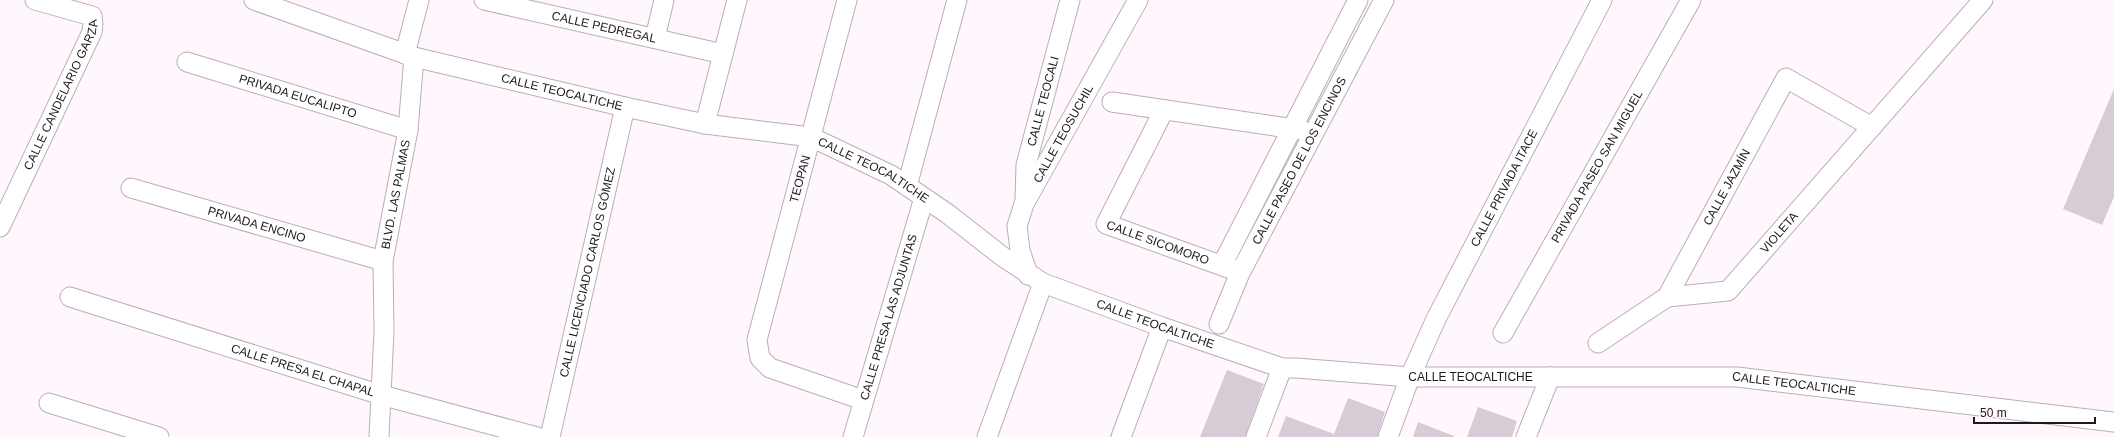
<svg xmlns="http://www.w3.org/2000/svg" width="2114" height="437" viewBox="0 0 2114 437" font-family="Helvetica,sans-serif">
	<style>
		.building { fill: #d7cbd5 }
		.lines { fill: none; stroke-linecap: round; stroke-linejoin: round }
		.street-casing { stroke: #baaeb7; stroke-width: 21 }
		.street { stroke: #fff; stroke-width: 19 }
		.labels { text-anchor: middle; stroke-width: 4; stroke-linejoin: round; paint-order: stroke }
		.street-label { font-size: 12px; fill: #1e191d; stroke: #fff7fd }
	</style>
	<rect width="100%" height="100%" fill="#fff7fd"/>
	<g class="building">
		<polygon points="2114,89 2114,197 2102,225 2063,209"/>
		<polygon points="1227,370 1264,384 1245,437 1200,437"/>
		<polygon points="1348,398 1385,412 1377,437 1278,437 1286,416 1334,434"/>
		<polygon points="1478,407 1517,421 1512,437 1467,437"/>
		<polygon points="1418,422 1454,436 1454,437 1413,437"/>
	</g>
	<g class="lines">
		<defs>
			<g id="street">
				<path id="s1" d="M254,0L414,57L625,107L705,124L811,137L891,175L948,214L1003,257L1043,283L1162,327L1282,368H1296L1410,377H1737L2114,422"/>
				<path id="s2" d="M484,0L723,54"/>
				<polyline points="847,0 757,340 760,358 770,368 863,400"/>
				<polyline points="655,38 664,0"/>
				<polyline points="405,54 419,0"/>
				<path id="s3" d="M187,62L408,130"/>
				<polyline points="1112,102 1302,130"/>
				<path id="s4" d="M1164,110L1106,224L1234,270"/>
				<polyline points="705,124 737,0"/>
				<polyline points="907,186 957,0"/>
				<path id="s5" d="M131,188L383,261"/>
				<path id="s6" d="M1025,199L1026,165L1070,0"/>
				<path id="s7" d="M0,227L92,32L93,24L92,16L35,0"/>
				<polyline points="1222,265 1358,0"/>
				<path id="s8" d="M1028,275L1020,250L1017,226L1024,204L1138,0"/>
				<path id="s9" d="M70,297L381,395L537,437"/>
				<path id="s10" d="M1667,297L1728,291L1983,0"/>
				<path id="s11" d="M1219,324L1240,273L1384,0"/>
				<path id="s12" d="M1503,333L1691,0"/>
				<path id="s13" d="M1598,343L1667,297L1786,78L1872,127"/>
				<polyline points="49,403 159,437"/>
				<path id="s14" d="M379,437L384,331L383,261L408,130L414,57"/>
				<path id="s15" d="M550,437L625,107"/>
				<path id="s16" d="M853,437L924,198"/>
				<polyline points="987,437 1043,283"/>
				<polyline points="1121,437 1162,327"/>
				<polyline points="1256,437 1282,368"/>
				<path id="s17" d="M1388,437L1410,377L1436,319L1602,0"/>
				<polyline points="1526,437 1550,377"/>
			</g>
		</defs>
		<use href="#street" class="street-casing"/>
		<use href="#street" class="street"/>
	</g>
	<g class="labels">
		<g class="street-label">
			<text dy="4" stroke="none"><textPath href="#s2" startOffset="123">CALLE PEDREGAL</textPath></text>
			<text dy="4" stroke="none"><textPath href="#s1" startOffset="322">CALLE TEOCALTICHE</textPath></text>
			<text dy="4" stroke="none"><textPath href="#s7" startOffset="146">CALLE CANDELARIO GARZA</textPath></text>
			<text dy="4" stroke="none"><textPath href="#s3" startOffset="116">PRIVADA EUCALIPTO</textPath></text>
			<text dy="4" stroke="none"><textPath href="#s6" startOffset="100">CALLE TEOCALI</textPath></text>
			<text dy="4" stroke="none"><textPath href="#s8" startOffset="154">CALLE TEOSUCHIL</textPath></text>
			<text dy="4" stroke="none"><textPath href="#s11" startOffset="182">CALLE PASEO DE LOS ENCINOS</textPath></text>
			<text dy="4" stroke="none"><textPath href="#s12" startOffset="191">PRIVADA PASEO SAN MIGUEL</textPath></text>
			<text dy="4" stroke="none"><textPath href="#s1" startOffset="646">CALLE TEOCALTICHE</textPath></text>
			<text transform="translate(800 179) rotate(-75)" y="4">TEOPAN</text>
			<text dy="4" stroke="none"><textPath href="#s13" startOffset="208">CALLE JAZMÍN</textPath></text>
			<text dy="4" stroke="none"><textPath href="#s17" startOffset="275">CALLE PRIVADA ITACE</textPath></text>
			<text dy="4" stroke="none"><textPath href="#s14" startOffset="244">BLVD. LAS PALMAS</textPath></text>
			<text dy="4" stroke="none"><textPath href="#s5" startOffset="131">PRIVADA ENCINO</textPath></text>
			<text dy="4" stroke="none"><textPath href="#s10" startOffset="139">VIOLETA</textPath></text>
			<text dy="4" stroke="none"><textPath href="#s4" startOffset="183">CALLE SICOMORO</textPath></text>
			<text dy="4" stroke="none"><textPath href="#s15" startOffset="169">CALLE LICENCIADO CARLOS GÓMEZ</textPath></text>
			<text dy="4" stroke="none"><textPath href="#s16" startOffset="125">CALLE PRESA LAS ADJUNTAS</textPath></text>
			<text dy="4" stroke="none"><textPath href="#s1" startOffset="970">CALLE TEOCALTICHE</textPath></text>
			<text dy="4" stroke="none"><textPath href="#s9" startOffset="244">CALLE PRESA EL CHAPAL</textPath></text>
			<text dy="4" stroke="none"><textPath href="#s1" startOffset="1293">CALLE TEOCALTICHE</textPath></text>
			<text dy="4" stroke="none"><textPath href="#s1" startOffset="1617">CALLE TEOCALTICHE</textPath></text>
		</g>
	</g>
	<path d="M1974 417v6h121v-6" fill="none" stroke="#1e191d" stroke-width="2"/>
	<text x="1980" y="417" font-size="12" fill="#1e191d" stroke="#fff7fd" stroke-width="3" paint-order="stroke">50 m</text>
</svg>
